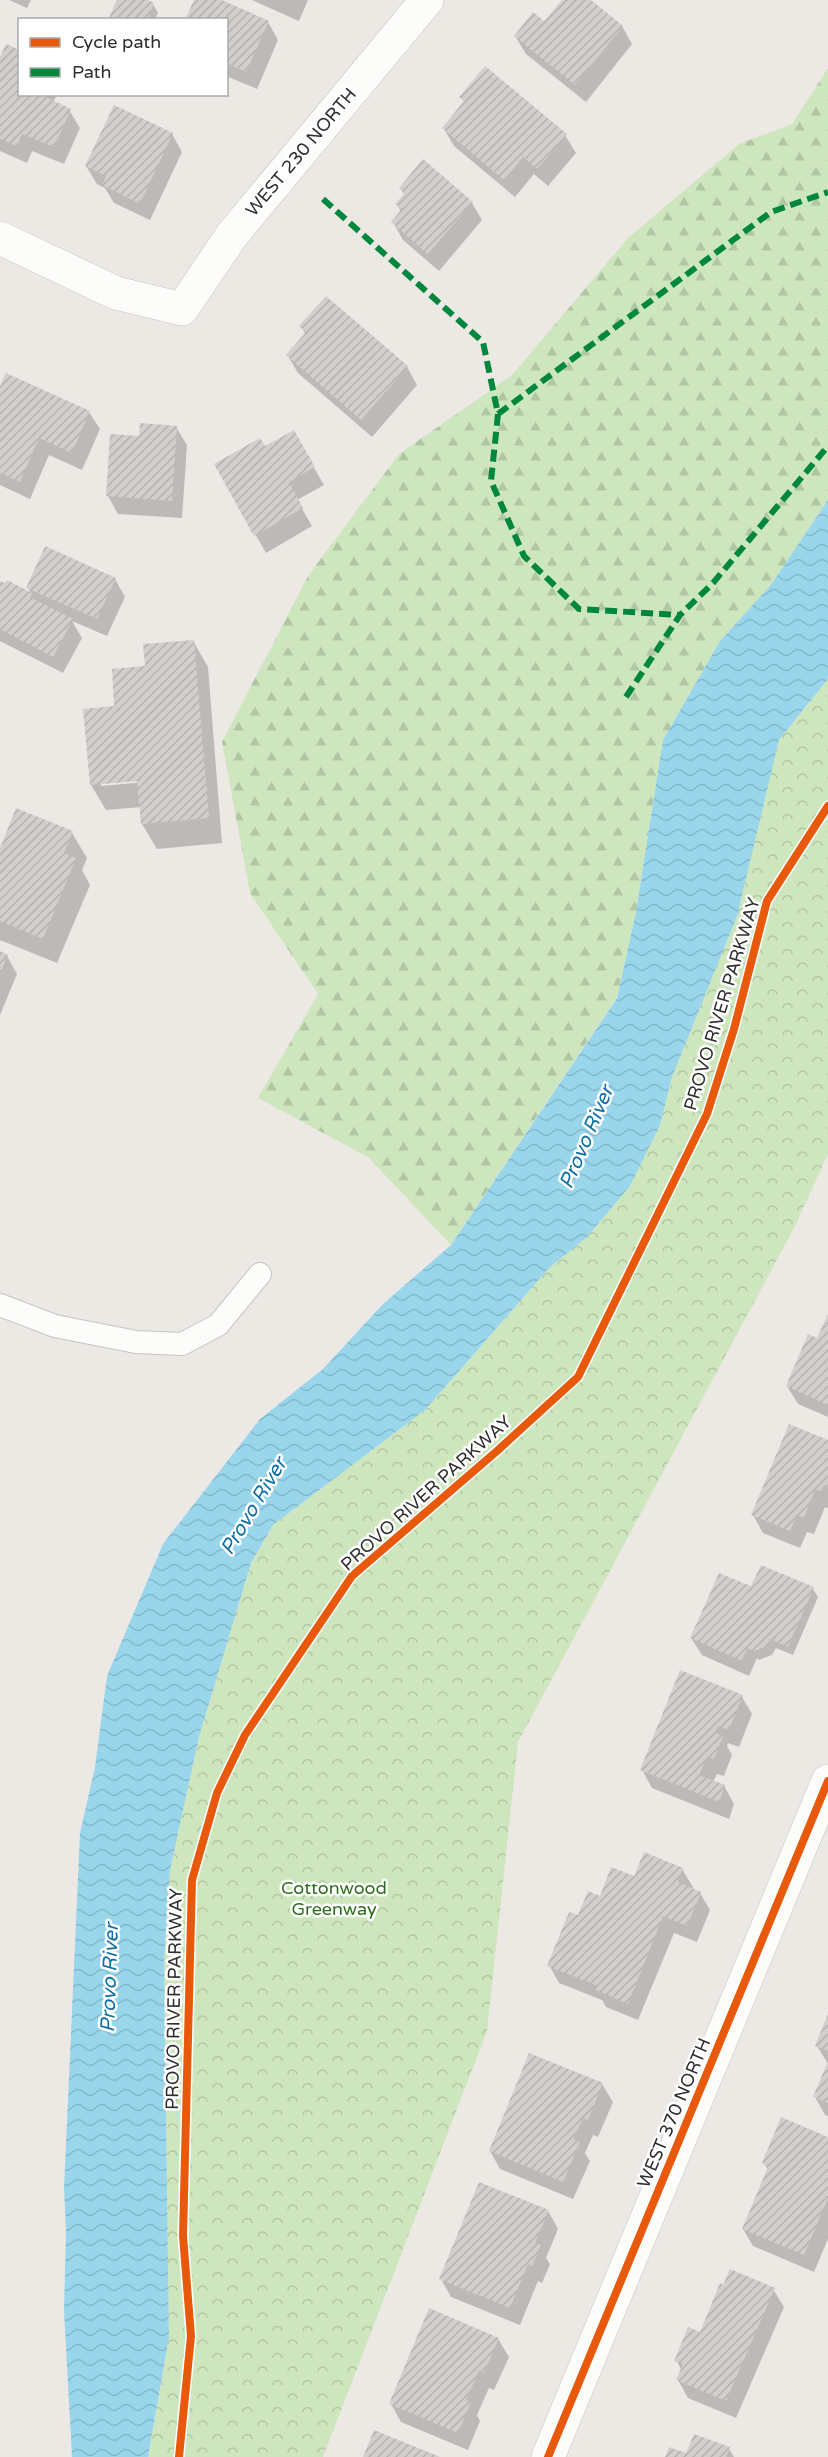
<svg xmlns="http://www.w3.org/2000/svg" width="828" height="2457" viewBox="0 0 828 2457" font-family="'Varela Round',sans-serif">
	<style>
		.forest { fill: url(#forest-firs) }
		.park { fill: url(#park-crowns) }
		.water { fill: url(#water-waves) }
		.shadow { fill: #0003; fill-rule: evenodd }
		.building { fill: url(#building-hatch) }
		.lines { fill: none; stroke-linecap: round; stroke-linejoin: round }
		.lane-casing { stroke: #c5c4c5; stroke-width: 24 }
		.street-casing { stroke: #c5c4c5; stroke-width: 34 }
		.lane { stroke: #fcfcfb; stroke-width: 22 }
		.street { stroke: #fcfcfb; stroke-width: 33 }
		.quiet { stroke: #00873e; stroke-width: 6; stroke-dasharray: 12 6; stroke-linecap: butt }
		.cycleway-casing { stroke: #fff; stroke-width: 11 }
		.cycleway { stroke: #e8590c; stroke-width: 8 }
		.labels { text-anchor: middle; stroke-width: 5; stroke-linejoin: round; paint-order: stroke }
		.street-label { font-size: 18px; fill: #2e2e2e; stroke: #fff }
		.park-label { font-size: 18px; fill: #2c6e1b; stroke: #fff }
		.water-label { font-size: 20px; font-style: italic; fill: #0d6fa3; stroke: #fff }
	</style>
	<defs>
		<pattern id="forest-firs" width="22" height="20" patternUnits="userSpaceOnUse" patternTransform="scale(1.5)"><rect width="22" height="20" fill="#cee6be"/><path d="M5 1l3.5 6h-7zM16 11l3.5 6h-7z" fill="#b1c6a4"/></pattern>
		<pattern id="park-crowns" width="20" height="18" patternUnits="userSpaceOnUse" patternTransform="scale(1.5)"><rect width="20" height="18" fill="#cee6be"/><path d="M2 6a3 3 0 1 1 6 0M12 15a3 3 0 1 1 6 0" fill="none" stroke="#b1c6a4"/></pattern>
		<pattern id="water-waves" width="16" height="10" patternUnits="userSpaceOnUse" patternTransform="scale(1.5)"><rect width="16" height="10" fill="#99d6ec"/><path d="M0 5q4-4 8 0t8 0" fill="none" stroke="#84b8cb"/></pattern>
		<pattern id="building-hatch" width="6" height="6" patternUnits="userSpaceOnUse" patternTransform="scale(1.5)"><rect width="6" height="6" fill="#d1cecb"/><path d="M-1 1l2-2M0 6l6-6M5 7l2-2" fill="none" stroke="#b4b1af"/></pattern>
	</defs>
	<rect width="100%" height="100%" fill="#ece8e4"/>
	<polygon class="forest" points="828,68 828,500 770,586 720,641 663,740 636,912 617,997 451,1245 368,1157 258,1098 318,994 250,893 222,742 308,576 399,454 512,375 628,238 739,144 792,124"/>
	<polygon class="park" points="828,679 828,1154 794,1228 518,1742 487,2031 323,2457 148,2457 169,2337 164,1962 170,1870 199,1737 251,1563 273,1525 425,1410 549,1268 586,1238 660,1125 672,1077 703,998 758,826 779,740"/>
	<polygon class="water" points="828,500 828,679 779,740 737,916 672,1077 660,1125 630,1186 586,1238 549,1268 425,1410 273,1525 251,1563 199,1737 170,1870 164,1962 169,2337 148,2457 72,2457 64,2311 66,2231 64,2188 80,1833 95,1767 107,1676 163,1544 260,1419 323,1369 382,1305 451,1245 617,998 636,912 663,740 720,641 770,586"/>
	<g class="shadow">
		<polygon points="9,0 31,0 27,8"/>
		<polygon points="119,0 145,0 153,4 158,13 155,20 110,20"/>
		<polygon points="195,0 219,0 268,22 278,40 257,89 226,76 226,20"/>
		<polygon points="252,0 308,0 299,21"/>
		<polygon points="564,0 589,0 622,26 632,44 586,102 526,54 515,36 544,23"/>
		<polygon points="0,60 20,94 57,94 53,103 69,110 80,128 64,164 32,151 27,163 0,151"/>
		<polygon points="461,97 565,135 576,153 548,186 534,174 515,197 454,146 444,129 465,103"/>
		<polygon points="172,134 182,152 150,220 114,203 105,188 97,184 86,166"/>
		<polygon points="400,188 472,203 482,220 439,271 403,240 393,222 401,212 397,204 405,195"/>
		<polygon points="301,326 407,367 417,385 372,437 298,373 288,356 306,335"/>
		<polygon points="0,389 89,412 100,429 82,470 49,455 30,499 0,485"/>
		<polygon points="176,427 187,445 182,518 118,514 108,496 141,437"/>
		<polygon points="293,432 324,485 297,500 312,526 266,553 216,465 264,448"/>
		<polygon points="115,579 125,597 107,636 72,621 82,638 63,673 0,641 0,582 5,585 8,582 32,595 28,588"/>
		<path d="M193,641L208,667L222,843L157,849L142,824L141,807L106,810L91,785L146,667ZM145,779V782L101,786V783Z"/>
		<polygon points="72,833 87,858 82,870 90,885 57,963 0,940 0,852"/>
		<polygon points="0,953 7,956 17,974 0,1015"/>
		<polygon points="828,1317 828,1417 798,1404 787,1386 818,1340"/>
		<polygon points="828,1441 828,1508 825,1507 814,1534 807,1532 800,1548 763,1533 753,1515"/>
		<polygon points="813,1589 818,1597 793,1655 776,1648 772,1655 759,1660 757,1658 749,1676 702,1655 691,1638 755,1590"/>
		<polygon points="742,1697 752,1714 739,1747 728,1743 727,1746 732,1755 724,1776 717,1774 713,1782 724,1786 734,1804 729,1819 652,1788 642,1770"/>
		<polygon points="682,1869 693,1887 692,1889 700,1893 710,1910 697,1942 674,1933 638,2020 606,2007 602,2000 559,1983 549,1965 579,1917 601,1898"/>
		<polygon points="828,2018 828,2064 817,2046"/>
		<polygon points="828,2064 828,2116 825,2115 815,2097"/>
		<polygon points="602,2084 613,2102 598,2137 593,2135 585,2153 590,2161 573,2199 500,2169 490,2151"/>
		<polygon points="828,2138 828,2239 814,2272 753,2246 743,2229 768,2170 764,2163"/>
		<polygon points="548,2211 558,2229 546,2258 550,2264 542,2283 538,2281 520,2325 451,2297 441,2279"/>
		<polygon points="773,2289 784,2307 736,2418 688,2398 678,2380 682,2371 676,2360 700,2334"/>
		<polygon points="498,2339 509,2357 494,2390 489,2388 477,2415 480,2421 468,2450 401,2422 391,2404"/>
		<polygon points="729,2449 734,2457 667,2457 687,2455"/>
	</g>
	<g class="building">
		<polygon points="117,0 148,0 154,3 147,20 108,20"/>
		<polygon points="194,0 222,0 269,21 246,72 226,63 226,20 185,20"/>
		<polygon points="562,0 591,0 623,26 575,85 514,36 533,12 544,21"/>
		<polygon points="6,44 20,50 20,94 40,94 71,109 54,147 22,134 17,146 0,139 0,57"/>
		<polygon points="485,66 567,134 537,169 523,157 504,180 442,128 464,101 459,97"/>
		<polygon points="114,105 173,133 140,204 102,185 106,176 85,166"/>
		<polygon points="423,159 473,202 428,254 391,222 402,209 395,204 405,193 399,188"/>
		<polygon points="326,296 408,366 361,420 286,355 306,332 299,326"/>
		<polygon points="6,373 90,411 72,453 39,438 20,482 0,473 0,386"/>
		<polygon points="140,423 177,426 172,501 106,496 110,434 139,436"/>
		<polygon points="294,430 315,467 289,482 303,508 254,536 214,464 260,438 265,446"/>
		<polygon points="45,546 116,578 97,619 26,588"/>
		<polygon points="7,580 32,593 30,597 73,619 53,657 0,629 0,581 5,583"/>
		<polygon points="194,640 209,818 141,824 137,781 90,785 83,709 114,706 112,669 145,666 143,644"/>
		<polygon points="16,808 73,831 64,853 76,858 43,939 0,921 0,848"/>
		<polygon points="0,951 8,955 0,974"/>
		<polygon points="828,1314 828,1405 786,1386 808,1334 817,1338"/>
		<polygon points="789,1424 828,1440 828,1487 824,1485 821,1491 815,1490 804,1518 797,1515 790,1531 751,1515"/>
		<polygon points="761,1565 814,1587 788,1647 770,1639 767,1646 754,1651 747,1648 742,1661 690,1638 719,1573 751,1586"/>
		<polygon points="680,1670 743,1695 729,1730 718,1726 715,1733 723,1736 714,1759 707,1757 699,1775 725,1785 719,1802 640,1770"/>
		<polygon points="644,1852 683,1868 678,1882 701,1892 687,1926 663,1916 628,2004 594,1989 596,1985 547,1966 569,1912 578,1915 588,1891 600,1896 611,1867 634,1876"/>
		<polygon points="828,2014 828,2051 815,2046"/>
		<polygon points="529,2053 603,2083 588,2120 583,2118 573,2139 580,2142 563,2182 489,2151"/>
		<polygon points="828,2061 828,2103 813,2097"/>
		<polygon points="781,2117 828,2137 828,2198 804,2255 742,2229 768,2167 762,2163"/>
		<polygon points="479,2182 549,2210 535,2243 541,2245 532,2266 528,2264 510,2308 439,2279"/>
		<polygon points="730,2269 775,2288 726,2401 676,2380 683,2364 674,2361 688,2327 700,2332 720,2283 723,2285"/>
		<polygon points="429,2308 499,2338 484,2373 479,2371 466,2400 471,2402 458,2433 389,2404"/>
		<polygon points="374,2430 440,2457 363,2457"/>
		<polygon points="694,2434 730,2447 726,2457 665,2457 669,2447 686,2453"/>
	</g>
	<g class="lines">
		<defs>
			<polyline id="lane" points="0,1305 55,1326 136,1342 182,1344 218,1325 260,1274"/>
			<g id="street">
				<polyline points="0,238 116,293 182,309 232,235 427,0"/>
				<polyline points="548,2457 828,1781"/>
			</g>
		</defs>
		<use href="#lane" class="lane-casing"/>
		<use href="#street" class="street-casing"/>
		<use href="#lane" class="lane"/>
		<use href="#street" class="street"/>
		<g class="quiet">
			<polyline points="323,199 483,342 498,414 491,481 524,556 579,609 680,615"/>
			<polyline points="498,414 771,212 828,192"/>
			<polyline points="626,697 680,615 713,583 828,446"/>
		</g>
		<defs>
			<g id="cycleway">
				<polyline points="179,2457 191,2336 183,2236 192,1880 217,1793 245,1735 352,1576 497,1451 578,1377 707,1114 734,1029 767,901 828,806"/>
				<polyline points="548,2457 828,1781"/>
			</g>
		</defs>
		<use href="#cycleway" class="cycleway-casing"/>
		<use href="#cycleway" class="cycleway"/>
	</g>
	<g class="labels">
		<g class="street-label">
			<text transform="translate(301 152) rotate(-50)" y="6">WEST 230 NORTH</text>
			<text transform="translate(722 1004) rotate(-73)" y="6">PROVO RIVER PARKWAY</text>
			<text transform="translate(426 1493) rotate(-42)" y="6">PROVO RIVER PARKWAY</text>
			<text transform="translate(174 1999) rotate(-89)" y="6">PROVO RIVER PARKWAY</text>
			<text transform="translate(674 2113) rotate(-67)" y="6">WEST 370 NORTH</text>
		</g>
		<g class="park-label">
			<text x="334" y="1894">Cottonwood<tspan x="334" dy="21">Greenway</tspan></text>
		</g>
		<g class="water-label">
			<text transform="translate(586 1137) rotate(-67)" y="7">Provo River</text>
			<text transform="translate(253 1506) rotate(-59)" y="7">Provo River</text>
			<text transform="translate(109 1978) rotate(-88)" y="7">Provo River</text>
		</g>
	</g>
	<rect x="18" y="18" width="210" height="78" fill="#ffffff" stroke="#ababab" stroke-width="1.5"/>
	<rect x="30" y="38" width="30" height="9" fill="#e8590c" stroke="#ababab" stroke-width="1.5"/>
	<text x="72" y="48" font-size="18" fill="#2e2e2e">Cycle path</text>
	<rect x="30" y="68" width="30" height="9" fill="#00873e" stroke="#ababab" stroke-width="1.5"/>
	<text x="72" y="78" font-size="18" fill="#2e2e2e">Path</text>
</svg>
